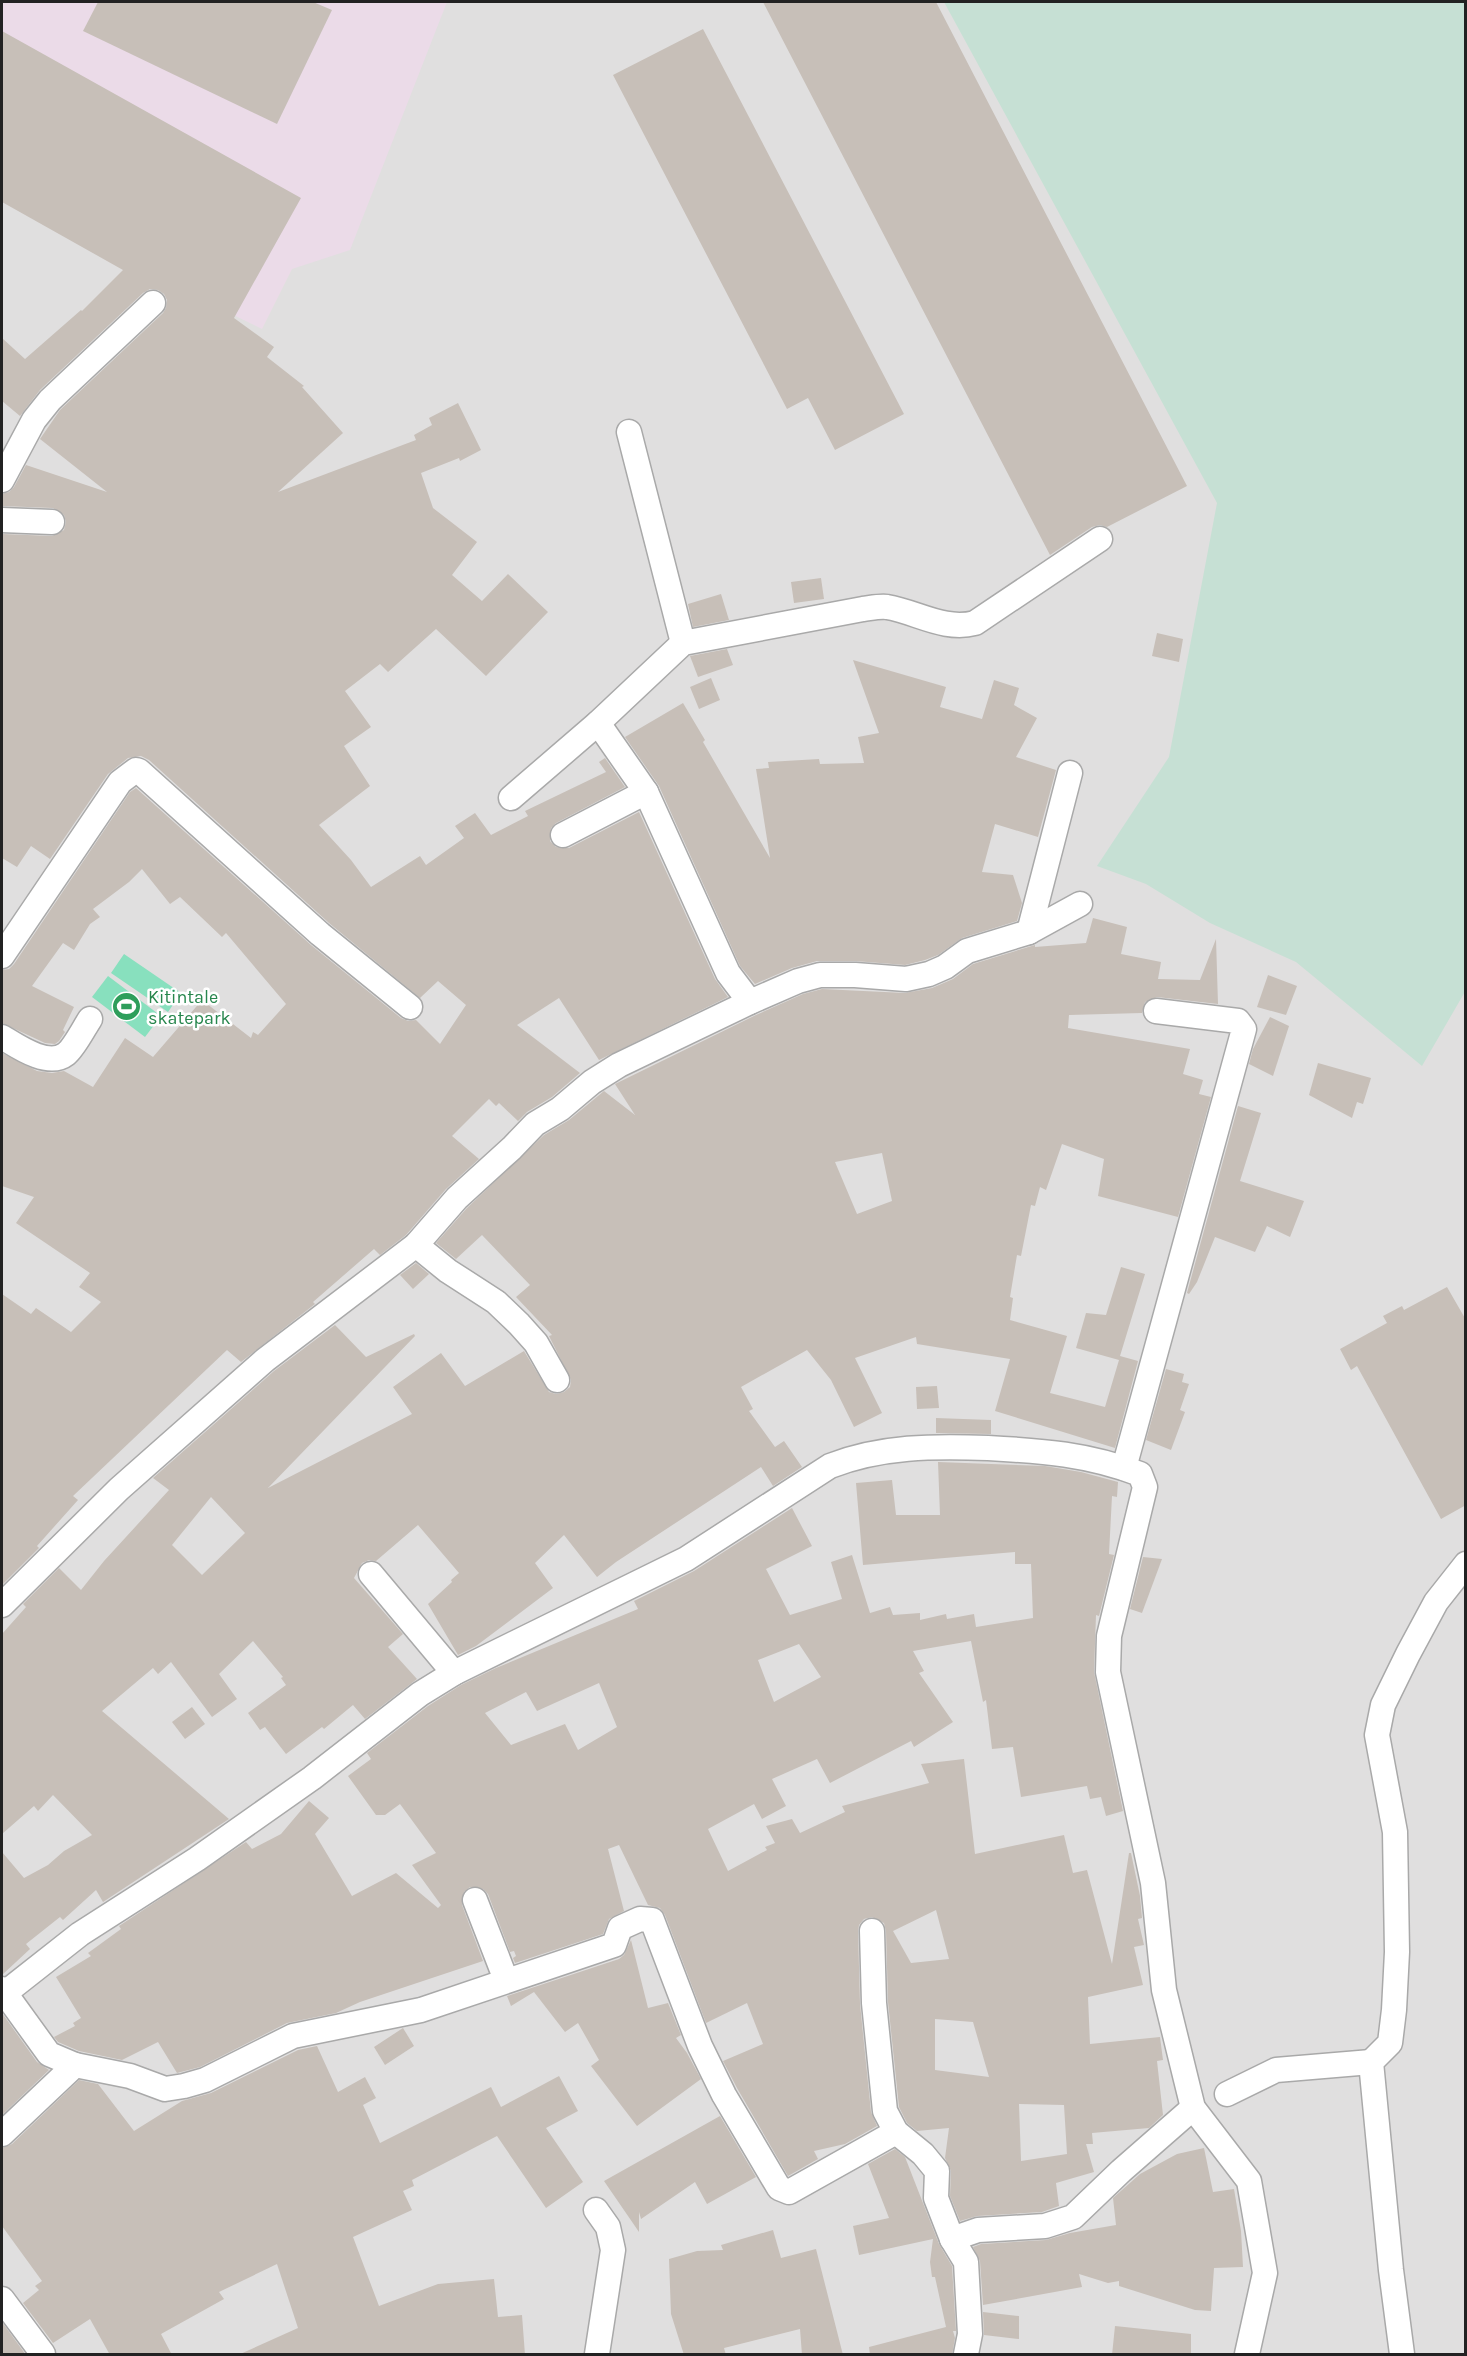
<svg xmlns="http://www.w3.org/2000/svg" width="1467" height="2356" viewBox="0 0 1467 2356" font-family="Karla,sans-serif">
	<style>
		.residential { fill: #e0dfdf }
		.industrial { fill: #ebdbe8 }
		.wetland { fill: #c6e0d4 }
		.pitch { fill: #88e0be }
		.building { fill: #c7bfb8; fill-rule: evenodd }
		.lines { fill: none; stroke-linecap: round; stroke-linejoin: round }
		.street-casing { stroke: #a9a9a9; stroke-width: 27 }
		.street { stroke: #fff; stroke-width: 24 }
		.labels { text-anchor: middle; stroke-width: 5; stroke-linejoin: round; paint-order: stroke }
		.leisure-label { font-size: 18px; fill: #27864d; stroke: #fff; text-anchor: start }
	</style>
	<rect width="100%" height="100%" fill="#f2efe9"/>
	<rect class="residential" x="2" y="2" width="1463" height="2352"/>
	<polygon class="industrial" points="2,2 447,2 350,250 292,269 262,329 2,202"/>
	<polygon class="wetland" points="944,2 1465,2 1466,990 1422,1066 1296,962 1210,923 1146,884 1097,866 1169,757 1217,503"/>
	<g class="pitch">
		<polygon points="124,954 181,993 168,1012 111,973"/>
		<polygon points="108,976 161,1016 145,1037 92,997"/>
	</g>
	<g class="building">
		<polygon points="98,2 313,2 332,10 277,124 83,31"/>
		<polygon points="763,2 936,2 1187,486 1107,527 1100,525 1092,527 1050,555"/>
		<polygon points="703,29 904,414 835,450 808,398 787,409 613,75"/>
		<polygon points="2,31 301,198 234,318 274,347 267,357 304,386 302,387 343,433 278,492 416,440 414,435 432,425 429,418 458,403 481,450 460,461 459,458 421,473 433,508 477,542 452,575 482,601 508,574 548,612 486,676 436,629 388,672 380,664 345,691 371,727 344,746 370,786 319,825 351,860 371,887 420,856 426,865 464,838 455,826 475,813 491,835 528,816 525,811 606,772 599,762 605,758 625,787 556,823 551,828 550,841 556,847 569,848 639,812 715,979 728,997 599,1060 559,998 517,1025 580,1073 552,1097 527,1112 518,1121 499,1103 496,1106 489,1099 452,1136 479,1159 446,1189 406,1235 380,1255 374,1249 313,1302 315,1304 241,1362 227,1350 73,1496 78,1500 37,1546 39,1548 2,1585 2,1294 31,1314 36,1308 71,1332 101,1302 79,1287 90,1273 16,1223 34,1197 2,1186 2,1053 37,1071 52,1073 64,1071 93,1087 125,1038 153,1057 202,1000 251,1038 253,1032 258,1035 286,1004 226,933 222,937 180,897 170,904 142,869 129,882 93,909 100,917 90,924 74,950 63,943 32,986 74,1007 63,1030 65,1032 59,1041 55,1044 45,1043 2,1023 2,970 9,969 14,964 130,792 136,788 311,945 401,1018 408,1021 416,1020 440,1044 466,1005 438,981 420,998 329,923 149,760 141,756 128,758 108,774 50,859 31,846 17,867 2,858 2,534 52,536 64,530 66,522 64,515 53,508 2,506 2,494 9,492 14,487 26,465 107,492 40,439 60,410 163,313 166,308 167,300 164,294 158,290 150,289 143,293 40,390 20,416 2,401 2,338 25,359 81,310 82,311 123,270 2,202"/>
		<polygon points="821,578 824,599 794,603 791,582"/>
		<polygon points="721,594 729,620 693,627 688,604"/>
		<polygon points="1157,633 1183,639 1179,662 1152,656"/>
		<polygon points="727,649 733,665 698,677 690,656"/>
		<polygon points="853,660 946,687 940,707 982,719 994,680 1019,688 1014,705 1037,718 1016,757 1056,770 1038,837 995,824 982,872 1013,875 1022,903 1017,921 962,938 938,955 925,960 905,965 855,961 817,961 792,968 755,984 740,966 659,786 625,737 683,703 705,740 703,742 770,858 756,769 769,768 768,762 819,759 820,764 864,763 858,737 879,733"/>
		<polygon points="711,678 720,700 699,709 690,687"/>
		<path d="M1093,918L1127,927L1121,954L1161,962L1158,979L1200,980L1216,939L1218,1004L1157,997L1145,1002L1142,1013L1069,1015L1068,1028L1190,1049L1183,1074L1203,1080L1199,1094L1211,1097L1178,1217L1098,1196L1104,1159L1062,1144L1046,1190L1040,1187L1035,1206L1031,1205L1021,1256L1017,1255L1010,1297L1013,1298L1010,1320L1067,1336L1050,1393L1105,1407L1119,1360L1076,1348L1086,1313L1106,1315L1121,1267L1145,1274L1120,1356L1138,1361L1115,1448L995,1411L1010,1359L917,1344L916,1337L855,1358L882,1413L854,1427L831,1380L807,1350L741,1387L753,1409L749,1411L775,1447L784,1441L802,1467L773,1486L761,1467L616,1562L597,1577L564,1535L535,1563L553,1588L476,1646L458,1655L428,1604L452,1582L451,1580L459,1573L418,1525L376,1561L369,1560L362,1563L354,1578L403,1634L388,1647L417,1679L365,1719L353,1705L324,1729L322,1727L286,1754L265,1727L260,1730L248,1713L286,1685L281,1678L283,1677L253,1641L219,1674L237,1699L212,1717L171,1662L158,1674L153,1668L102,1711L229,1819L103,1902L96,1890L63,1920L60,1917L26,1944L30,1949L2,1975V1852L24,1878L48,1865L64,1851L92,1835L53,1795L38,1811L34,1806L2,1834V1634L26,1607L23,1604L59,1568L81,1590L104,1561L169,1490L153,1478L274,1371L335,1325L366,1357L414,1334L415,1336L268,1488L412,1414L393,1387L441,1353L465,1386L524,1351L549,1392L556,1394L564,1392L570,1387L571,1380L549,1336L552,1335L516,1297L530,1285L482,1235L456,1259L436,1243L467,1208L544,1135L569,1120L604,1091L635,1115L615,1084L756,1015L803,994L822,989L905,993L932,988L953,979L973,964L1035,945V947L1086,943ZM882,1153L892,1201L857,1214L835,1162ZM211,1497L245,1533L202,1575L172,1545Z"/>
		<polygon points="1268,975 1297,986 1286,1015 1257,1007"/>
		<polygon points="1270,1017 1289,1026 1273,1076 1249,1064 1253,1049"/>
		<polygon points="1318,1063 1371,1078 1363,1104 1357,1102 1352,1118 1309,1095"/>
		<polygon points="1238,1106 1261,1113 1240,1181 1304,1201 1290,1237 1267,1226 1255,1252 1215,1237 1197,1282 1189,1294 1187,1293"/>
		<polygon points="416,1263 429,1274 413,1289 400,1275"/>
		<polygon points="1447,1287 1466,1320 1466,1505 1441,1519 1357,1366 1351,1370 1340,1349 1387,1323 1383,1316 1402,1306 1404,1310"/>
		<polygon points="1166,1369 1184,1374 1182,1382 1189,1384 1180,1410 1185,1412 1171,1450 1146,1440"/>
		<polygon points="937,1386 939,1408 917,1409 916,1387"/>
		<polygon points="936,1418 991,1420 991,1434 936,1433"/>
		<path d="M938,1462L1045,1466L1081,1472L1118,1482L1117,1497L1112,1496L1109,1554L1114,1555L1099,1616L1096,1615L1094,1672L1123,1811L1106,1816L1101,1797L1090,1799L1087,1786L1021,1797L1013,1747L992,1749L986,1700L983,1702L971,1641L913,1651L924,1671L919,1673L953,1722L914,1747L911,1741L830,1783L817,1759L772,1779L786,1806L762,1819L754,1804L708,1829L728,1871L767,1850L765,1847L775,1843L766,1826L792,1819L800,1833L845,1812L842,1806L929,1783L921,1764L964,1759L975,1854L1064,1835L1073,1873L1087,1870L1112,1964L1129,1853H1131L1140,1896L1142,1918L1138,1919L1144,1945L1134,1947L1143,1985L1088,1997L1090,2044L1160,2037L1163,2060L1157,2061L1163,2115L1149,2128L1092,2133L1093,2144H1086L1094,2172L1056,2183L1059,2206L1042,2212L977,2216L960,2221L950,2196L951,2171L945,2158L949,2128L917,2131L907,2123L899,2107L888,2002L886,1931L884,1923L872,1917L864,1919L859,1925L858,1931L860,2004L871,2112L877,2126L845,2144L814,2151L818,2159L788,2176L737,2088L723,2061L763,2044L747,2003L706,2023L665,1915L660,1908L648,1905L619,1845L608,1849L624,1911L609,1919L603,1934L515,1963L513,1958L516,1956L514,1951L510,1952L488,1894L483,1889L470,1887L464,1892L462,1905L483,1961L360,2002L336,2013L287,2023L200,2067L177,2073L158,2042L122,2060L79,2051L58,2042L54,2037L75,2026L73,2023L81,2018L56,1977L91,1956L88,1953L121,1929L119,1926L246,1842L252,1849L281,1834L309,1801L329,1818L315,1834L352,1896L396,1873L438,1908L441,1905L412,1865L436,1853L400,1804L385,1815H376L348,1776L371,1759L367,1753L428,1706L461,1685L496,1668L638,1609L634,1601L694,1571L792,1508L812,1546L766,1569L790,1615L842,1599L831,1562L852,1555L870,1613L890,1607L893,1615L920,1613V1620L946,1614L947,1619L974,1614L976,1627L1033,1618L1031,1564H1015V1552L863,1565L856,1483L892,1480L896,1515H940ZM799,1644L821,1677L774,1702L758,1660ZM599,1683L617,1727L578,1750L565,1724L511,1745L485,1713L526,1692L537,1711ZM936,1910L949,1959L911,1963L893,1931ZM935,2019L973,2022L989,2077L935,2070ZM1019,2104L1064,2105L1067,2154L1021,2161Z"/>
		<polygon points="1143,1557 1162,1559 1142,1613 1130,1609"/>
		<polygon points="192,1707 205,1724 185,1739 172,1722"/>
		<polygon points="631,1940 648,2008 668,2003 681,2035 676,2038 687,2053 701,2079 637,2126 591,2066 599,2060 578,2023 565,2032 534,1992 511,2006 507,1996 619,1959 624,1955"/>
		<polygon points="2,2013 37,2062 49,2070 2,2115"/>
		<polygon points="403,2028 414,2046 385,2065 374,2047"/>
		<polygon points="317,2046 338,2092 365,2077 376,2098 363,2105 380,2143 491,2087 501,2107 559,2076 578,2111 546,2128 583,2182 546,2208 497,2136 412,2180 414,2186 403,2191 412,2210 353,2237 379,2306 438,2284 494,2279 498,2317 522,2315 525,2355 238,2355 298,2328 277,2264 219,2292 224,2299 161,2334 172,2355 110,2355 90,2319 53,2343 23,2303 39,2290 35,2286 42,2281 2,2226 2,2148 12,2144 79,2080 98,2084 134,2131 182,2101 211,2093 298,2050"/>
		<polygon points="720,2116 756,2177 707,2204 695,2182 641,2219 639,2212 639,2232 604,2181"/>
		<polygon points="1204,2148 1213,2192 1234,2189 1241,2231 1243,2267 1214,2268 1211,2311 1195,2310 1119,2286 1119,2281 1108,2283 1079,2274 1082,2287 983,2305 980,2261 973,2247 981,2244 1046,2240 1070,2233 1116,2225 1113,2198 1140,2174 1177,2154"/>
		<polygon points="895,2149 905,2157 939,2244 952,2266 956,2331 953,2331 955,2338 952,2355 870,2355 869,2347 946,2327 935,2277 932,2277 930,2262 933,2239 859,2255 853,2226 889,2218 868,2164"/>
		<polygon points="773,2230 781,2258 816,2249 843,2355 802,2355 800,2329 724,2348 726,2355 684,2355 671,2314 669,2259 697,2251 723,2250 721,2245"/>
		<polygon points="983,2312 1019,2316 1019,2339 984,2335"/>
		<polygon points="2,2322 26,2355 2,2355"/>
		<polygon points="1115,2326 1191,2334 1191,2355 1112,2355"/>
	</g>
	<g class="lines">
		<defs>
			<g id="street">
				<polyline points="629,432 683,643"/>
				<polyline points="2,480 34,420 50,400 153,303"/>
				<polyline points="2,520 52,522"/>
				<polyline points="598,723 646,792 728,973 750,1002"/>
				<path d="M511,798L598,723L683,643L863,609C871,608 880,606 887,607C917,612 944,631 975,623L1100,539"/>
				<polyline points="563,835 646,792"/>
				<polyline points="1029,932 1070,773"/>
				<polyline points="2,956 120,782 136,770 139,771 320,934 410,1007"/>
				<path d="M2,1037C17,1046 48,1068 66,1054C74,1048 84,1028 90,1019"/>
				<polyline points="416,1245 448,1271 496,1302 519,1324 536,1343 557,1380"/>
				<polyline points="1124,1468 1244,1029 1238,1021 1156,1011"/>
				<polyline points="371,1574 454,1673"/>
				<polyline points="2,1605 119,1489 265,1360 416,1245 457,1198 512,1148 535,1124 560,1109 592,1082 619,1065 750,1002 798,981 820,975 855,975 906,979 929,974 945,967 967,951 1029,932 1080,904"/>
				<polyline points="475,1900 506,1980"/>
				<polyline points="872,1931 874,2003 885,2111 896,2132 923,2154 937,2171 936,2198 952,2239 966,2262 970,2334 966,2354"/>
				<polyline points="2,1989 49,2054 75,2065"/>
				<path d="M5,1993L80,1934L197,1859L312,1778L420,1694L454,1673L686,1559L830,1466C881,1446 934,1446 988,1448C1043,1451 1088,1454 1140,1474L1145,1487L1109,1636L1108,1672L1153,1883L1164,1990L1193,2108L1249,2181L1265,2273L1247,2354"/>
				<polyline points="1227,2094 1276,2070 1371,2062"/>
				<polyline points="2,2134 75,2065 130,2076 165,2089 184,2086 205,2080 293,2036 421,2010 614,1945 620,1928 640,1919 652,1920 700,2046 724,2095 779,2188 789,2192 896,2132"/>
				<polyline points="596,2210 608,2227 613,2250 597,2354"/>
				<polyline points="952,2239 978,2230 1045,2226 1073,2217 1121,2171 1193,2108"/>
				<polyline points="2,2299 43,2354"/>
				<polyline points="1402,2354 1391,2270 1371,2062 1390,2043 1394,2010 1397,1952 1395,1832 1377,1735 1383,1705 1408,1654 1436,1602 1466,1564"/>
			</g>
		</defs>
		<use href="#street" class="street-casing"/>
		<use href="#street" class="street"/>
	</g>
	<defs>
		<symbol id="stadium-disc" viewBox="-11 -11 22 22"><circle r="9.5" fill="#2e9e5b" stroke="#fff"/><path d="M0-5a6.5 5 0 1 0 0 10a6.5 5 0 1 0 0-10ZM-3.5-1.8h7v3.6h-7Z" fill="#fff"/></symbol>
	</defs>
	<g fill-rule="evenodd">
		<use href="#stadium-disc" x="110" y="990" width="33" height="33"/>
	</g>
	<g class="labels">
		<g class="leisure-label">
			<text x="148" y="1003">Kitintale<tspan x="148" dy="21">skatepark</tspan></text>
		</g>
	</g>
	<rect width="1467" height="2356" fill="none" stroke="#222222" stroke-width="6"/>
</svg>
